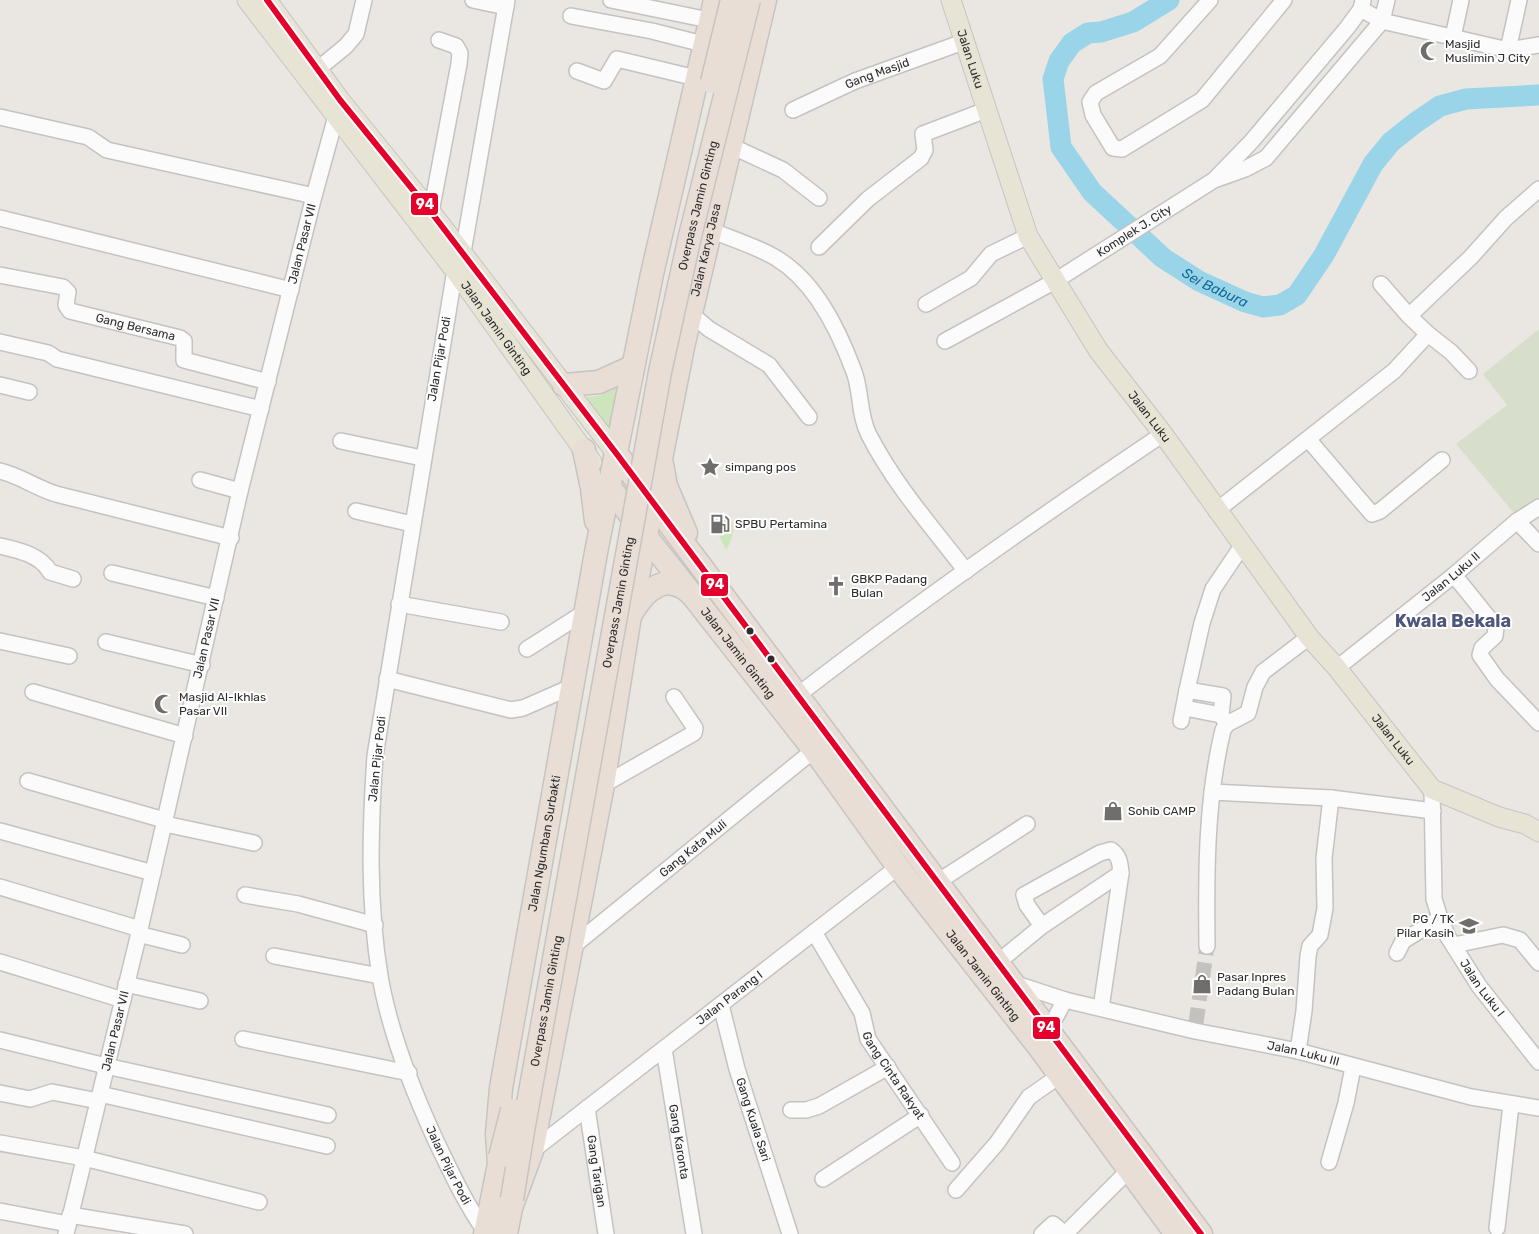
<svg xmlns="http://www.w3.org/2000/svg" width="1539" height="1234" viewBox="0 0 1539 1234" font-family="Rubik,sans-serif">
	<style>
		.green { fill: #cde4bd }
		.cemetery { fill: #d7decb }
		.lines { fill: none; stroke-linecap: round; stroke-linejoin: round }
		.river { stroke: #9ad4e9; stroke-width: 21 }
		.minor-tunnel { stroke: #c4c2bf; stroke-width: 15; stroke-dasharray: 15 8; stroke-linecap: butt }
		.minor-casing { stroke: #c4c3c3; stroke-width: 18 }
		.major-casing { stroke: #c6c4c3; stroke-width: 21 }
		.highway-casing { stroke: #c6c4c3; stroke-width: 25 }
		.minor { stroke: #fcfbfb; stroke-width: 15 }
		.major { stroke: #e7e3d5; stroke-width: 19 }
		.highway { stroke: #e9ded5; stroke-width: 22 }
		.highway-bridge-casing { stroke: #c6c4c3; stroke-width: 25; stroke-linecap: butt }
		.highway-bridge { stroke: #e9ded5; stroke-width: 22 }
		.bus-1-casing { stroke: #fff; stroke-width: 10 }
		.bus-1 { stroke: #e4002b; stroke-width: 6 }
		.bus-dot { fill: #2d2d2d; stroke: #fff; stroke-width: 2 }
		.labels { text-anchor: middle; stroke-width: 4; stroke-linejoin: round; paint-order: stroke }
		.poi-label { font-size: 12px; fill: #2d2d2d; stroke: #fff; text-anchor: start }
		.street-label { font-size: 12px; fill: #2d2d2d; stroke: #fff }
		.water-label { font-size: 14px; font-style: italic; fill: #126b9b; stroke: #fff }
		.district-label { font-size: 18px; font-weight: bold; fill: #4e567c; stroke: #fff }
		.line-badge { stroke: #fff; stroke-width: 2 }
		.badge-label { font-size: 14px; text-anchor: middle; font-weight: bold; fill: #fff }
	</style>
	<rect width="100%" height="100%" fill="#eae7e3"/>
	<g class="green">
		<polygon points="619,384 611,435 586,397 602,395"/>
		<path d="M717,514C740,515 734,537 726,550L710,518Z"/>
	</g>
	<polygon class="cemetery" points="1539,329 1539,497 1514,513 1456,444 1507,405 1483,374"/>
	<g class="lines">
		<path class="river" id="s1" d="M1169,0L1133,22L1101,32L1088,33L1072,43L1059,61L1053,79L1061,147L1092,192L1163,258L1199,281L1245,302L1263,307L1280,305L1297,295L1324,255L1373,164L1391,142L1415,123L1440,106L1466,99L1539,95"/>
		<polyline class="minor-tunnel" points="1196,1023 1207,946"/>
		<defs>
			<g id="minor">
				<polyline points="473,0 506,7"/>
				<polyline points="611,0 709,20"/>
				<polyline points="1210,0 1160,56 1096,93 1090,102 1093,115 1113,148 1122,149 1202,100 1284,0"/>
				<polyline points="1361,9 1382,21 1508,50 1539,45"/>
				<polyline points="571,16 652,31 703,44"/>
				<polyline points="1453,37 1461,0"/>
				<polyline points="1508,50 1519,0"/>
				<polyline points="318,69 346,46 356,34 364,0"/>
				<polyline points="577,71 604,81 617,59 696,78"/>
				<path id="s2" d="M793,110L855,81L966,41"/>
				<polyline points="0,117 88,137 107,150 314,196"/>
				<polyline points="729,145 783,170 819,198"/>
				<polyline points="1217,179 1245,169 1266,158 1382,21 1387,0"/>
				<polyline points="431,212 459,64 460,53 456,46 439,40"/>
				<polyline points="0,218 291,290"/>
				<path d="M710,230C732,239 756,246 776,258C815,281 838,329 853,369C862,390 858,414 869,435C894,484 932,527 966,571"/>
				<polyline points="819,247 868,199 921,158 925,150 923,134 986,110"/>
				<polyline points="463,252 507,0"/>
				<path id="s3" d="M455,270L375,756C370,829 368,903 380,976C389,1030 413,1091 436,1141C451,1172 465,1203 485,1231"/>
				<path id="s4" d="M0,275L63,287L68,292L66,305L70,311L180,338L184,341V360L268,382"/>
				<polyline points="1381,284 1409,316"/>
				<polyline points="926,304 971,278 991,254 1028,236"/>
				<polyline points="691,314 709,329 769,365 809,417"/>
				<polyline points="1428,334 1451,352 1469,371"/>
				<path id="s5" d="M945,341L1055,281L1214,180L1251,142L1347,28L1361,9L1363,0"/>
				<polyline points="0,342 48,353 57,359 261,409"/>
				<polyline points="0,385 29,392"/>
				<polyline points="1308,439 1372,514 1380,511 1442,460"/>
				<polyline points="341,441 422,458"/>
				<path d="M0,471C21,476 36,488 56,494L231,538"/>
				<polyline points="200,480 240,491"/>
				<polyline points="356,511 412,524"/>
				<polyline points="1216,511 1394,371 1428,334 1409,316 1471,257 1506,218 1539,189"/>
				<polyline points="1517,521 1539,544"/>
				<path d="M0,546C18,550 41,555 50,572L73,579"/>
				<polyline points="112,573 216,598"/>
				<polyline points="1454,575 1496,627 1495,636 1482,648 1480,655 1497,679 1539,723"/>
				<polyline points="399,604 501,622"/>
				<polyline points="0,641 69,656"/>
				<polyline points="106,642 202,665"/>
				<polyline points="527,649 585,612"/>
				<path id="s6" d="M1337,668L1454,575L1517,521L1539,507"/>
				<polyline points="387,679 511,710 523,708 571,687"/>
				<polyline points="1187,690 1202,623 1213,589 1242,546"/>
				<polyline points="33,692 185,736"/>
				<path d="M798,695C917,603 1038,518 1163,434"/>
				<polyline points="1190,709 1221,715"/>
				<polyline points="1181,721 1187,690 1223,696 1221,715 1227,724"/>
				<polyline points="28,781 164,820"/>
				<polyline points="603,785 694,733 695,728 674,697"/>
				<path id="s7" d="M1432,789L1434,899L1440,918L1448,937L1479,986L1539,1062"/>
				<polyline points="1212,792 1331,798 1433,811"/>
				<polyline points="165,824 254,843"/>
				<polyline points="0,831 153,873"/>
				<polyline points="936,883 1027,824"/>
				<polyline points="0,887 140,929"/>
				<polyline points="245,895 298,904 375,925"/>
				<path d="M1042,926L1027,905L1024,895L1100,853L1111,850C1120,856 1120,864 1121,873L1101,1008"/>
				<path id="s8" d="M814,932L862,1013L868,1039L952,1163"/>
				<polyline points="138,934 182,945"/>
				<polyline points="1454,945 1503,935 1520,940 1539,963"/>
				<path d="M1207,946C1206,874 1206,800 1223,730L1227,724L1248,713L1255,687L1263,672L1309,637"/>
				<path id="s9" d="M572,947L814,750"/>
				<polyline points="1397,953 1403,941 1440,918"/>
				<polyline points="274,956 380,976"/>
				<polyline points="0,962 123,1000"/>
				<polyline points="997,963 1042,926 1121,873"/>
				<path id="s10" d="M1013,983L1065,1000L1195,1031L1298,1051L1471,1097L1539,1108"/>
				<polyline points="126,984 200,1001"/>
				<path id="s11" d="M721,1005L737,1069L790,1234"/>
				<polyline points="1048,1031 1065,1000"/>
				<polyline points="243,1039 409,1073"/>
				<polyline points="0,1040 106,1066 328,1115"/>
				<path id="s12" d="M664,1049L694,1234"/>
				<polyline points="1298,1051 1304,1011 1308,956 1310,946 1320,935 1325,908 1324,858 1331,798"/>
				<polyline points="0,1093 30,1099 52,1092 98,1101"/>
				<polyline points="100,1094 327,1146"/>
				<path id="s13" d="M587,1108L606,1234"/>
				<polyline points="791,1110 806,1110 819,1106 888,1067"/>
				<polyline points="0,1143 84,1158 259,1202"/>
				<path id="s14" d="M532,1151L898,867"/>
				<polyline points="1329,1162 1346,1103 1353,1067"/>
				<polyline points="823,1179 921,1115"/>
				<polyline points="956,1190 997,1143 1029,1097 1059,1076"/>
				<polyline points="0,1211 68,1224"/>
				<polyline points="70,1215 185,1234"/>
				<polyline points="1497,1228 1511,1105"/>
				<path id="s15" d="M66,1234L140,929L240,491L314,196L338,109"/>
				<polyline points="1042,1234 1053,1224 1065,1234"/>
				<polyline points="1065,1234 1128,1171"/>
			</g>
			<g id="major">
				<path id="s16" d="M247,0L459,276L592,462"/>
				<polyline points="267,0 340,100 431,212 616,453"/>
				<path id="s17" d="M951,0L1028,236L1098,350L1163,434L1309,637L1337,668L1432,789L1499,817L1525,824L1539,832"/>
			</g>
			<g id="highway">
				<polyline points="564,385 599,382 632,367"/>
				<polyline points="584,450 592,488 596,521"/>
				<polyline points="616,453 1201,1234"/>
				<polyline points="662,464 666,486 686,533"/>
				<path id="s18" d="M609,486L645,535L814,750L898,867L1039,1047L1176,1234"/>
				<path d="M633,611C646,589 668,571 691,594"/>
				<path id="s19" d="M485,1234L499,1164L497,1134L501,1088L597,547L652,274L715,0"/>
				<path id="s20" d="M506,1234L511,1208L532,1151L603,785L630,616L683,347L765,0"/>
			</g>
		</defs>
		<use href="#minor" class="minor-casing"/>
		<use href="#major" class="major-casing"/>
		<use href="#highway" class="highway-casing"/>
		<use href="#minor" class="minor"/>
		<use href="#major" class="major"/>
		<use href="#highway" class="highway"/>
		<defs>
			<g id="highway-bridge">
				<polyline points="712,82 732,0"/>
				<polyline points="500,1157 512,1110"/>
				<path id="s21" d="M512,1199L523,1131L660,372L690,236L749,0"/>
			</g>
		</defs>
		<use href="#highway-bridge" class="highway-bridge-casing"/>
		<use href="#highway-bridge" class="highway-bridge"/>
		<defs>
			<polyline id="bus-1" points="267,0 340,100 431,212 616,453 1201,1234"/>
		</defs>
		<use href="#bus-1" class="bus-1-casing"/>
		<use href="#bus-1" class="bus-1"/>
	</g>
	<defs>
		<symbol id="mosque-bare" viewBox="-9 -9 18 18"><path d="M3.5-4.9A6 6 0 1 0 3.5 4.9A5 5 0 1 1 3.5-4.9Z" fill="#6f6e6d" stroke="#fff" stroke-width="2.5" paint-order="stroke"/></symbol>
		<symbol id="sight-bare" viewBox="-9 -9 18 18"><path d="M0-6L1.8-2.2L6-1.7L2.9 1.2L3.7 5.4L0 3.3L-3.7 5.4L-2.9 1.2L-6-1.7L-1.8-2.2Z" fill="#6f6e6d" stroke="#fff" stroke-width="2.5" paint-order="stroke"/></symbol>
		<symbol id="fuel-bare" viewBox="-9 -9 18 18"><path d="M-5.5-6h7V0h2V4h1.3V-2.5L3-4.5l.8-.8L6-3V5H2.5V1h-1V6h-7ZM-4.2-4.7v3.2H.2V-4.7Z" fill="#6f6e6d" stroke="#fff" stroke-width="2.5" paint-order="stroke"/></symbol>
		<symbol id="church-bare" viewBox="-9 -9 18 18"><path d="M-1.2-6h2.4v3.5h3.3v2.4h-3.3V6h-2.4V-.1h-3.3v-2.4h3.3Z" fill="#6f6e6d" stroke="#fff" stroke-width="2.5" paint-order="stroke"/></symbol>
		<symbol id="shop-bare" viewBox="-9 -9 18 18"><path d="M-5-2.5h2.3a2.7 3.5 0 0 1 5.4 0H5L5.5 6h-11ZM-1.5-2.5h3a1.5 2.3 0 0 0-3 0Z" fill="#6f6e6d" stroke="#fff" stroke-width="2.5" paint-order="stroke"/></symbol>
		<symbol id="school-bare" viewBox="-9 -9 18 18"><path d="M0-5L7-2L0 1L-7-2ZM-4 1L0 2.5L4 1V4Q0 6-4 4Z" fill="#6f6e6d" stroke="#fff" stroke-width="2.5" paint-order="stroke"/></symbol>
	</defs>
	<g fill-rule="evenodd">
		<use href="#mosque-bare" x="1416" y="37" width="28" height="28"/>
		<use href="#sight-bare" x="696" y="453" width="28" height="28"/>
		<use href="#fuel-bare" x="706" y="510" width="28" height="28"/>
		<use href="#church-bare" x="822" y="572" width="28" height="28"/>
		<use href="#mosque-bare" x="150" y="690" width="28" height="28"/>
		<use href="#shop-bare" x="1099" y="797" width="28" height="28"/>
		<use href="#school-bare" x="1455" y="912" width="28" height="28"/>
		<use href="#shop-bare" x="1188" y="970" width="28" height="28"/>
	</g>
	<g class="bus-dot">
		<circle cx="750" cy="631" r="4.5"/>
		<circle cx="771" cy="659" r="4.5"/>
	</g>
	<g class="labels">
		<g class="poi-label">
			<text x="1445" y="48">Masjid<tspan x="1445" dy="14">Muslimin J City</tspan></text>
			<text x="725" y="471">simpang pos</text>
			<text x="735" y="528">SPBU Pertamina</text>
			<text x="851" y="583">GBKP Padang<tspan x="851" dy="14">Bulan</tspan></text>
			<text x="179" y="701">Masjid Al-Ikhlas<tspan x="179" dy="14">Pasar VII</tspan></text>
			<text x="1128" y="815">Sohib CAMP</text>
			<text x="1454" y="923" text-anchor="end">PG / TK<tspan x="1454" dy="14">Pilar Kasih</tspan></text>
			<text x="1217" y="981">Pasar Inpres<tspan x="1217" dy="14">Padang Bulan</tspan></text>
		</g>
		<g class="street-label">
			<text dy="4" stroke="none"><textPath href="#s17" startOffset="62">Jalan Luku</textPath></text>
			<text dy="4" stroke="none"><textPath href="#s2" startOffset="92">Gang Masjid</textPath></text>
			<text dy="4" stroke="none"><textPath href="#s21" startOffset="1011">Overpass Jamin Ginting</textPath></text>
			<text dy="4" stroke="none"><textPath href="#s5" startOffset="219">Komplek J. City</textPath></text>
			<text dy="4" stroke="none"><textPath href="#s15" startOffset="1018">Jalan Pasar VII</textPath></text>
			<text dy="4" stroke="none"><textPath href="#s20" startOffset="1005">Jalan Karya Jasa</textPath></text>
			<text dy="4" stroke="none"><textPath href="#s4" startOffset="159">Gang Bersama</textPath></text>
			<text dy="4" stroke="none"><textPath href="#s16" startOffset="412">Jalan Jamin Ginting</textPath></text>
			<text transform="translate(439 359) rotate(-80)" y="4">Jalan Pijar Podi</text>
			<text dy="4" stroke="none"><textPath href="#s17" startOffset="466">Jalan Luku</textPath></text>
			<text dy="4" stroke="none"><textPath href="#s6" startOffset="146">Jalan Luku II</textPath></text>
			<text dy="4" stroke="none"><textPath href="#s21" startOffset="606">Overpass Jamin Ginting</textPath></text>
			<text dy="4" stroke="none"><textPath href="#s15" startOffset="612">Jalan Pasar VII</textPath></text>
			<text dy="4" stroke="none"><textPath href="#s18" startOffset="211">Jalan Jamin Ginting</textPath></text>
			<text dy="4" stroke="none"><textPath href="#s17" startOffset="871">Jalan Luku</textPath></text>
			<text transform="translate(377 759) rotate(-84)" y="4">Jalan Pijar Podi</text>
			<text dy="4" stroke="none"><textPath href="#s19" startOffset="396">Jalan Ngumban Surbakti</textPath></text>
			<text dy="4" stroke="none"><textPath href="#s9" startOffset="156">Gang Kata Muli</textPath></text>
			<text dy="4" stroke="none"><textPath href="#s18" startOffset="616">Jalan Jamin Ginting</textPath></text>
			<text dy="4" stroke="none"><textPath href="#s7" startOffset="212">Jalan Luku I</textPath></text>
			<text dy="4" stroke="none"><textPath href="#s14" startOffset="250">Jalan Parang I</textPath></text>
			<text dy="4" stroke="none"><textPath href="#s21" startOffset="201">Overpass Jamin Ginting</textPath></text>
			<text dy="4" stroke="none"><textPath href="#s15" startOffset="209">Jalan Pasar VII</textPath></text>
			<text dy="4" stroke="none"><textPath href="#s10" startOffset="299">Jalan Luku III</textPath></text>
			<text dy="4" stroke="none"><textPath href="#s8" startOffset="165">Gang Cinta Rakyat</textPath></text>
			<text dy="4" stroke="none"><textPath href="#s11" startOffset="119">Gang Kuala Sari</textPath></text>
			<text dy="4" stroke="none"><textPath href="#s12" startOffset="94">Gang Karonta</textPath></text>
			<text dy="4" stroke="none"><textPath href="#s3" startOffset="915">Jalan Pijar Podi</textPath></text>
			<text dy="4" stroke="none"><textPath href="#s13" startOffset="64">Gang Tarigan</textPath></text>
		</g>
		<g class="water-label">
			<text dy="5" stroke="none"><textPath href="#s1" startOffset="429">Sei Babura</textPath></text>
		</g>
		<g class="district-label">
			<text x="1453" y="627">Kwala Bekala</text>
		</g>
	</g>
	<g class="line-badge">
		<rect x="410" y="192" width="29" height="24" rx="5" fill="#e4002b"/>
		<rect x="700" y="573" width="29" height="24" rx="5" fill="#e4002b"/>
		<rect x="1032" y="1016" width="29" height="24" rx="5" fill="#e4002b"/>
	</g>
	<g class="badge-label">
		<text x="425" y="209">94</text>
		<text x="715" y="589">94</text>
		<text x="1046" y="1032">94</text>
	</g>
</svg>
